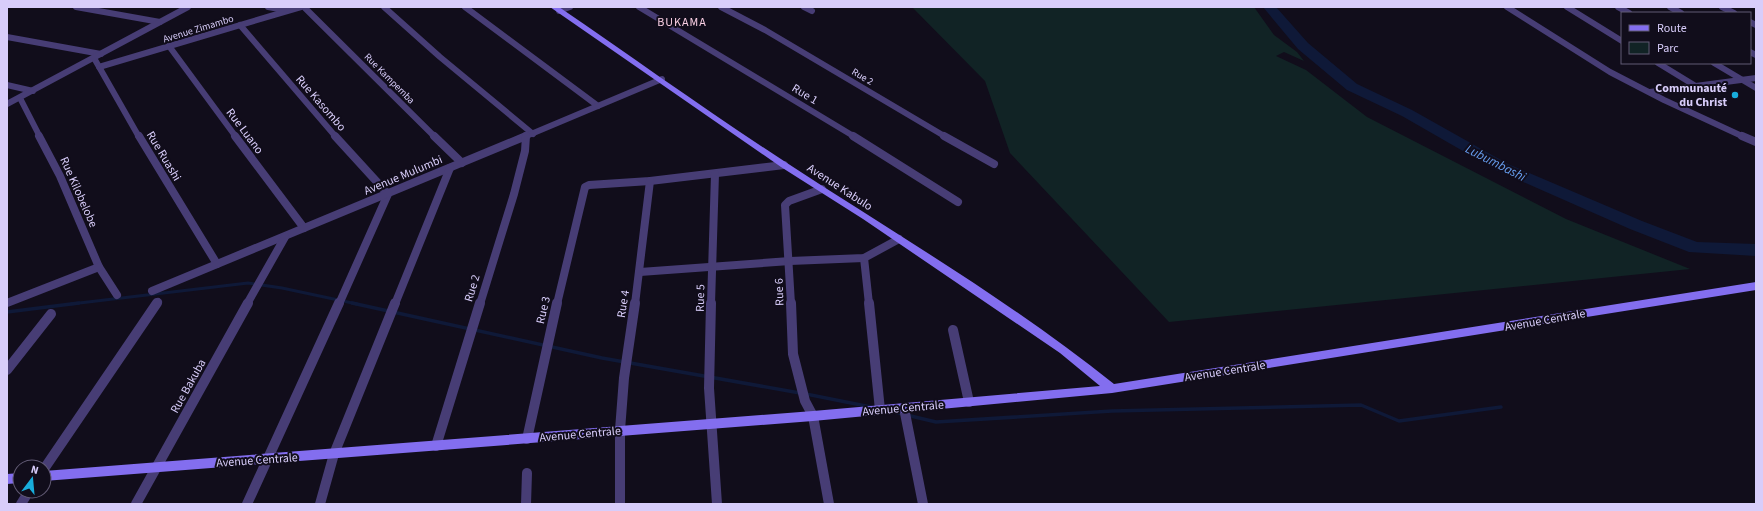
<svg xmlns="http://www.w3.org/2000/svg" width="1763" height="511" viewBox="0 0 1763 511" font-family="'Source Sans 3',sans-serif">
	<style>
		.green { fill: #112325 }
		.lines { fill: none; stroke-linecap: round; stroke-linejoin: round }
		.stream-far1 { stroke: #0f1938; stroke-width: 3 }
		.stream { stroke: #0f1938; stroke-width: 3.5 }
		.river { fill: #0f1938; fill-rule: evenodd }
		.street-far2 { stroke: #473d75; stroke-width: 6 }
		.street-far1 { stroke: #473d75; stroke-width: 8 }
		.street { stroke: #473d75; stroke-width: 10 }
		.secondary { fill: #836eef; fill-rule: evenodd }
		.poi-dot { fill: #18addb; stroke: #110d1b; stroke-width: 1.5 }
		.labels { text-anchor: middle; stroke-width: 4; stroke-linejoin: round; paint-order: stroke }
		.far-street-label { font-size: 10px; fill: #d8cdfa; stroke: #110d1b }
		.far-quarter-label { font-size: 12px; letter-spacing: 1px; fill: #facfe4; stroke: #110d1b }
		.poi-label { font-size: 12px; font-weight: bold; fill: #d8cdfa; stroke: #110d1b; text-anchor: end }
		.street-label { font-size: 12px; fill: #d8cdfa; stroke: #110d1b }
		.water-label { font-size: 13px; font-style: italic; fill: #669dee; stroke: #110d1b }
	</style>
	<rect width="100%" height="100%" fill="#110d1b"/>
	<polygon class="green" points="912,7 1254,7 1274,35 1297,52 1304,61 1284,52 1276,56 1306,70 1367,117 1566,219 1690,269 1169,322 1010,153 985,81"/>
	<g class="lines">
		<polyline class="stream-far1" points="71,304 248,283 282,288 357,304"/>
		<g class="stream">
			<polyline points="352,303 602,358 800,393"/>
			<polyline points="7,312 79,303"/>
			<polyline points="806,394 871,407"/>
			<polyline points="894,412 936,422 1112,411 1361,405 1399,421 1501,407"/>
		</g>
		<polygon class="river" points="1263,7 1276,7 1308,43 1357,84 1412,110 1508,164 1642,221 1697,242 1756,244 1756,256 1689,252 1630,229 1496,170 1402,116 1347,90 1298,49"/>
		<g class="street-far2">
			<polyline points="76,7 160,22"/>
			<polyline points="268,7 285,10"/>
			<polyline points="304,7 435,137"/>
			<polyline points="384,7 440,57 533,134"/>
			<polyline points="465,7 598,106"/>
			<polyline points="639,7 855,137"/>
			<polyline points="721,7 765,30 946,137"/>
			<polyline points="804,7 812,11"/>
			<polyline points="1507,7 1610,72 1664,100 1744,137"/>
			<polyline points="1567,7 1622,41"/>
			<polyline points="1618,7 1629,13"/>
			<polyline points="1670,7 1681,13"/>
			<polyline points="1722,7 1734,13"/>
			<polyline points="559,11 570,7"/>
			<polyline points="1750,22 1756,25"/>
			<polyline points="240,25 336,137"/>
			<polyline points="7,37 101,54"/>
			<polyline points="169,46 236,137"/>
			<polyline points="1750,52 1756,55"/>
			<polyline points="94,58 139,137"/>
			<polyline points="1658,63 1694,85"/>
			<polyline points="1714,63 1756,88"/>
			<polyline points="99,67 301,7"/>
			<polyline points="7,85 33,91"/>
			<polyline points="1650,92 1756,78"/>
			<polyline points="20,98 40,137"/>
			<polyline points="7,104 188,7"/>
			<polyline points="524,137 662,79"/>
		</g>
		<g class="street-far1">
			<polyline points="39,136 60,176 99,267 117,295"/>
			<polyline points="139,136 217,264"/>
			<polyline points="235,136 304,228"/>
			<polyline points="335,136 388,194 339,304"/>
			<polyline points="434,136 462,163"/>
			<polyline points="853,136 958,202"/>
			<polyline points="944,136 994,164"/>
			<polyline points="1742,136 1756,142"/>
			<polyline points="864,258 869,304"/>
			<polyline points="640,272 790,261 864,258 899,239"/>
			<polyline points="152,291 526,136"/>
			<polyline points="7,303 99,267"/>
			<polyline points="156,304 158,302"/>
			<polyline points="247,304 285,237"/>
			<polyline points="395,304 450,168"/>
			<polyline points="480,304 514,194 525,151 526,136"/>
			<polyline points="557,304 585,187 589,185 650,181 784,165"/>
			<polyline points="635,304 650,181"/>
			<polyline points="711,304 715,174"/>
			<polyline points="791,304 785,205 789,201 822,189"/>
		</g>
		<g class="street">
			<polyline points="711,303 709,388 717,504"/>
			<polyline points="791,303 793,354 805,401 813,416 829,504"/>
			<polyline points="869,303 880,410"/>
			<polyline points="953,330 969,402"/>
			<polyline points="7,370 51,314"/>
			<polyline points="904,408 923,504"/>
			<polyline points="527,439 557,303"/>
			<polyline points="436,446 480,303"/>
			<polyline points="44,469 157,303"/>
			<polyline points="21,504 29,491"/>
			<polyline points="136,504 248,303"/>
			<polyline points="247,504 339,303"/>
			<polyline points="320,504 334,454 395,303"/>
			<polyline points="526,504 527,473"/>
			<polyline points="620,504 620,430 624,378 635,303"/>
		</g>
		<g class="secondary">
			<path d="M550,7H559C635,59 710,113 787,163C897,235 1012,302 1114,384L1756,282V290L1112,393L813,421L44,481V471L813,411L1100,386L1060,353L863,219L781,167Z"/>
			<polygon points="20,473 20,483 7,484 7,474"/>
		</g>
	</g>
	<circle class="poi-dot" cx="1735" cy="95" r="4"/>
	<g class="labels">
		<g class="far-street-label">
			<text transform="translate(198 28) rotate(-17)" y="4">Avenue Zimambo</text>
			<text transform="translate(863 76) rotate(31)" y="4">Rue 2</text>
			<text transform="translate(390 78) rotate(45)" y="4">Rue Kampemba</text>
		</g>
		<g class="far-quarter-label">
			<text x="682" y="26">BUKAMA</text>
		</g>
		<g class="poi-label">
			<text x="1727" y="92">Communauté<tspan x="1727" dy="14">du Christ</tspan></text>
		</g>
		<g class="street-label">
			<text transform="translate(805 94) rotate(31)" y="4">Rue 1</text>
			<text transform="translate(321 103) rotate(49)" y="4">Rue Kasombo</text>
			<text transform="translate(245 131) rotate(53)" y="4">Rue Luano</text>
			<text transform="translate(164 156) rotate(59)" y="4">Rue Ruashi</text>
			<text transform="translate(403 175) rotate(-23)" y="4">Avenue Mulumbi</text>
			<text transform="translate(840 187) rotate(33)" y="4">Avenue Kabulo</text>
			<text transform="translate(79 192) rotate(66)" y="4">Rue Kilobelobe</text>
			<text transform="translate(472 288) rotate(-73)" y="4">Rue 2</text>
			<text transform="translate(779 292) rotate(-92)" y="4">Rue 6</text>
			<text transform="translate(700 298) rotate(-89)" y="4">Rue 5</text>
			<text transform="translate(623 304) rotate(-81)" y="4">Rue 4</text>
			<text transform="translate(543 310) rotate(-77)" y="4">Rue 3</text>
			<text transform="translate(1545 320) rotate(-10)" y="4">Avenue Centrale</text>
			<text transform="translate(1225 371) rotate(-9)" y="4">Avenue Centrale</text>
			<text transform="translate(188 386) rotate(-61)" y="4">Rue Bakuba</text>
			<text transform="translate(903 408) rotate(-5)" y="4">Avenue Centrale</text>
			<text transform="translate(580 434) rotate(-5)" y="4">Avenue Centrale</text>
			<text transform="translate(257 460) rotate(-4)" y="4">Avenue Centrale</text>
		</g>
		<g class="water-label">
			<text transform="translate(1496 162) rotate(27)" y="5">Lubumbashi</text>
		</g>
	</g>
	<rect width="1763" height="511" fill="none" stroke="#d8cdfa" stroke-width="16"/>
	<rect x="1621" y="12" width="130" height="52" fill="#110d1b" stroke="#615a74"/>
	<rect x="1629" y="25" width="20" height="6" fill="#836eef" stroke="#615a74"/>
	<text x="1657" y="32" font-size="12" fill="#d8cdfa">Route</text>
	<rect x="1629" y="42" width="20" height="12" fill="#112325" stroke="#615a74"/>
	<text x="1657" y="52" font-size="12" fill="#d8cdfa">Parc</text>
	<g transform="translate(32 479) rotate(16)"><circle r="19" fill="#110d1b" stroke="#615a74"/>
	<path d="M0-3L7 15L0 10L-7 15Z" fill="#18addb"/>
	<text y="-6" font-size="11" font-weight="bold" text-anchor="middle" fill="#d8cdfa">N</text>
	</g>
</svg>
